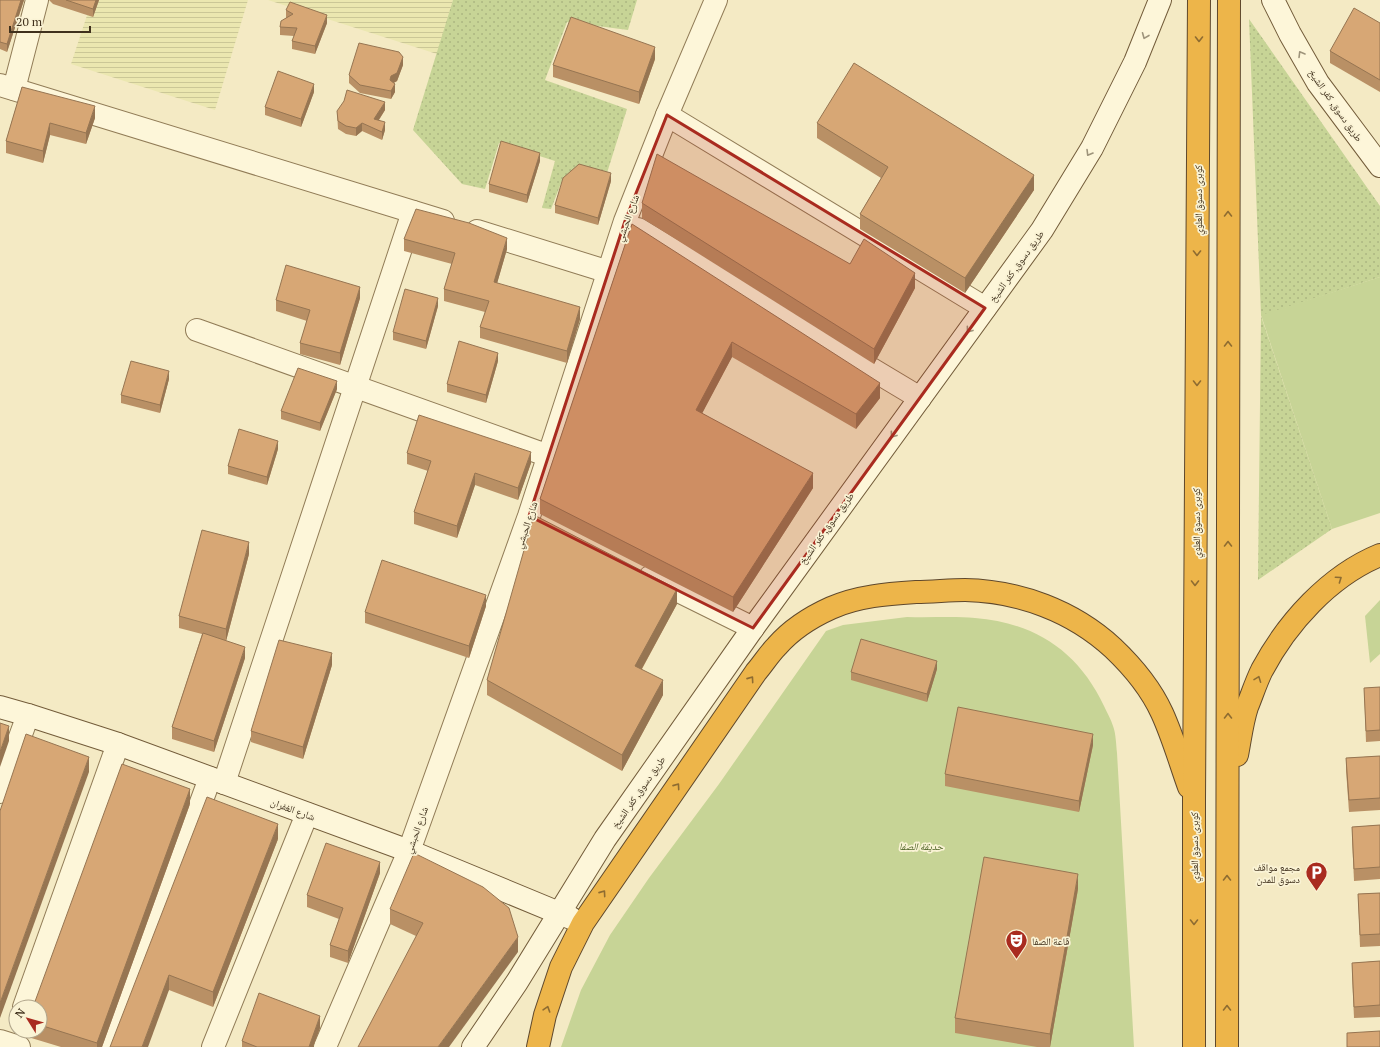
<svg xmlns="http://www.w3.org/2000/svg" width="1380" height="1047" viewBox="0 0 1380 1047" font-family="'PT Serif','Noto Naskh Arabic',serif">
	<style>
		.farmland { fill: url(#farmland-rules) }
		.grass { fill: url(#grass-dots) }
		.park { fill: #c7d496 }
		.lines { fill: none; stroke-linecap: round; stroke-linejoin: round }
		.street-casing { stroke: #917c57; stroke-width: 24 }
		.secondary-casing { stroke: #735c3a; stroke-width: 24 }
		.highway-casing { stroke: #5f482c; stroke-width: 24 }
		.street { stroke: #fdf6d9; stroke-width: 22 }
		.secondary { stroke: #fdf6d9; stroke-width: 22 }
		.highway { stroke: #edb54a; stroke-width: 22 }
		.wall { fill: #b99065 }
		.shaded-wall { fill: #967552 }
		.building { fill: #d7a775; stroke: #967552 }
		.oneway { stroke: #9e947b }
		.oneway2 { stroke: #8e6c31 }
		.marked { fill: #a92b1f; fill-opacity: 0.2; stroke: #a92b1f; stroke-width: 3; stroke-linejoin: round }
		.labels { text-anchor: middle; stroke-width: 3.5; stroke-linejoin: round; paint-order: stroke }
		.street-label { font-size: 10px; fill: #40311d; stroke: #faf3d5 }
		.park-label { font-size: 10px; font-style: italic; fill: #495f21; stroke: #faf3d5 }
		.poi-label { font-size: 10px; fill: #40311d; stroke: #faf3d5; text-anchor: end }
	</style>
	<defs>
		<pattern id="farmland-rules" width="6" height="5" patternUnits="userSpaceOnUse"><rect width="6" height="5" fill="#ebe7b0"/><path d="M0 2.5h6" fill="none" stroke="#cbc797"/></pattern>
		<pattern id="grass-dots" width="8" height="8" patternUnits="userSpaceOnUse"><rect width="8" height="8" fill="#c7d496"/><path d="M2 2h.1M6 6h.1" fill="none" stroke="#acb681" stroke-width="1.8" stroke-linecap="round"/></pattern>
	</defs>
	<rect width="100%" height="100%" fill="#f4eac4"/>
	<g class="farmland">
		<polygon points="92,0 248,0 215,110 71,64"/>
		<polygon points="268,0 453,0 437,54"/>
	</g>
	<g class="grass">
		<polygon points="453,0 637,0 628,30 567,22 545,80 627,109 607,173 563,178 551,209 542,208 555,161 499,143 485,189 462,184 413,130"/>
		<polygon points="1249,19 1380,206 1380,277 1261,316 1332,529 1258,580 1261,315"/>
	</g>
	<g class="park">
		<polygon points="1380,277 1380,513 1332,529 1261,315"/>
		<polygon points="1380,600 1380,654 1370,663 1365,616"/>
		<path d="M907,617C930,618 953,616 975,618C1035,623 1078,651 1104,706C1107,713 1111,719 1113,726C1116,734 1116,744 1117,753L1134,1047H561L581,990L610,935L649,878L719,784L826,631L843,625Z"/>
	</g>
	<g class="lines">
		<defs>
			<g id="street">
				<polyline points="0,85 443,221"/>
				<polyline points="14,89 37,0"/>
				<polyline points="667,115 985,308"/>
				<polyline points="638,229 920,398"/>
				<polyline points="477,231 609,272"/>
				<polyline points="197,330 549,456"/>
				<polyline points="650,577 753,628"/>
				<polyline points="224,783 413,212"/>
				<polyline points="0,792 28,715"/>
				<polyline points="24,1007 118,744"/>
				<polyline points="0,1041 19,1047"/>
				<polyline points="111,1047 210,778"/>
				<polyline points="213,1047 307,814"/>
				<polyline points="325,1047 409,851 529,516 625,221 667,115 716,0"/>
			</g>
			<g id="secondary">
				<polyline points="1273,0 1290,34 1318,83 1380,166"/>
				<polyline points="0,707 28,715 118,744 409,851 571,918"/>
				<polyline points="473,1047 517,982 605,839 753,628 1042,230 1092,148 1135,62 1160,0"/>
			</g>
			<g id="highway">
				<path d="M1237,755C1240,740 1242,722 1247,707C1252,695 1256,682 1262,670C1287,623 1329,576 1380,555"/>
				<path d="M538,1047L545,1015L561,967L583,923L756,672C763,664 769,654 777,646C791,630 811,617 831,608C858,596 887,594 916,592C932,592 949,590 965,590C1019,591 1073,611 1113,648C1132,666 1151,689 1162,713C1173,737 1180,762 1189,787"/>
				<polyline points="1194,1047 1194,799 1199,0"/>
				<polyline points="1227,1047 1229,0"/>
			</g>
		</defs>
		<use href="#street" class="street-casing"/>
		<use href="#secondary" class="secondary-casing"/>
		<use href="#highway" class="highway-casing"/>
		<use href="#street" class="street"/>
		<use href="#secondary" class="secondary"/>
		<use href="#highway" class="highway"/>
	</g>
	<g class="wall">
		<polygon points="0,0 24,0 7,52 0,49"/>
		<polygon points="49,0 99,0 93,17 53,4"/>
		<polygon points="286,10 327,23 315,54 292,49 292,41 294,36 280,35 280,27 286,18"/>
		<polygon points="1380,23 1380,92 1330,63 1330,51"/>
		<polygon points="655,59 639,104 553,77 553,65"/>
		<polygon points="403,65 397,81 394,83 395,92 391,99 360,93 349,83 349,75"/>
		<polygon points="22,87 95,118 86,144 50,135 43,163 6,153 6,141"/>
		<polygon points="314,92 301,127 265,115 265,107"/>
		<polygon points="385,110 379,120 385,130 382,140 362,131 356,136 346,134 338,129 337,111"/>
		<polygon points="817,123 1034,190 965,293 860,229 860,214 881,178 817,138"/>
		<polygon points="540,161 527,203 489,192 489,184"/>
		<polygon points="611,181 598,225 555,213 555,205"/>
		<polygon points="642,203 850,264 915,288 874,364 642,218"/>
		<polygon points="632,224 880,398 856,429 732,357 702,413 813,488 733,612 540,514 540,499"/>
		<polygon points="404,239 507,249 497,283 580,319 567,363 480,338 480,327 485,312 444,301 444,289 452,264 404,251"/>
		<polygon points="360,298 340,365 300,354 300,343 307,321 276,311 276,300"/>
		<polygon points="438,306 426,349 393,340 393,332"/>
		<polygon points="498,361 486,403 447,392 447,384"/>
		<polygon points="169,379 160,413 121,403 121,395"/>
		<polygon points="337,389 320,431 281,419 281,411"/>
		<polygon points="278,449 267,485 228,474 228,466"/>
		<polygon points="407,453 531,463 518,500 475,485 457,538 414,524 414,512 428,471 407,464"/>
		<polygon points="249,554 226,641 245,658 214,752 172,739 172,727 202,634 179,628 179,616"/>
		<polygon points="677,604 642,669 663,695 622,771 487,695 487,680"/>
		<polygon points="486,606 469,658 365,623 365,612"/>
		<polygon points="332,665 303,759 251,742 251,731"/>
		<polygon points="937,669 927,702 851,680 851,672"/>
		<polygon points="1380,687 1380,741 1366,742 1364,688"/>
		<polygon points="1093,745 1079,812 945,786 945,774"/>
		<polygon points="1380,756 1380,810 1349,812 1346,770 1346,758"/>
		<polygon points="190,804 102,1047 61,1047 28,1037 28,1031 40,1031 40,1007"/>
		<polygon points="1380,825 1380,879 1354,881 1352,838 1352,827"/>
		<polygon points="278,839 213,1007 169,990 110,1047"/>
		<polygon points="380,873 348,963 330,957 330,945 339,919 307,907 307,895"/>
		<polygon points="1078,889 1050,1047 1037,1047 955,1033 955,1018"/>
		<polygon points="1380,893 1380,946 1360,947 1358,894"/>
		<polygon points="390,909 518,952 416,936 390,924"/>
		<polygon points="1380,961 1380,1017 1354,1018 1352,974 1352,963"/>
		<polygon points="320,1028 313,1047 242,1047 242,1041"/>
	</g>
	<g class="shaded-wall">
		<polygon points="21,0 24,0 7,52 7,44"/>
		<polygon points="96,0 99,0 93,17 93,9"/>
		<polygon points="327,15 327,23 315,54 315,46"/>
		<polygon points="655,47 655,59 639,104 639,92"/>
		<polygon points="403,57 403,65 397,81 391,84 390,80 391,76"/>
		<polygon points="314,84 314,92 301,127 301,119"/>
		<polygon points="395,84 395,92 391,99 391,91"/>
		<polygon points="385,102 385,110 374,127 374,119"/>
		<polygon points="95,106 95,118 86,144 86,133"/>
		<polygon points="385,122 385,130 382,140 382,132"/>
		<polygon points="50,123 50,135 43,163 43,151"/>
		<polygon points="362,123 362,131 356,136 356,128"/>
		<polygon points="540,153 540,161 527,203 527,195"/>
		<polygon points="611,173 611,181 598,225 598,218"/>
		<polygon points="1034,175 1034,190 965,293 965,278"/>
		<polygon points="507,238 507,249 494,294 494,282"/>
		<polygon points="915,273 915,288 874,364 874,349"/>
		<polygon points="360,287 360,298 340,365 340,353"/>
		<polygon points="438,298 438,306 426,349 426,341"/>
		<polygon points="580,307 580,319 567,363 567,351"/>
		<polygon points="732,342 732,357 696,425 696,410"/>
		<polygon points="498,353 498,361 486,403 486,395"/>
		<polygon points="169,371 169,379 160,413 160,405"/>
		<polygon points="337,381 337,389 320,431 320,423"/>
		<polygon points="880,383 880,398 856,429 856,414"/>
		<polygon points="278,441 278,449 267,485 267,477"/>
		<polygon points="531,452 531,463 518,500 518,488"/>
		<polygon points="475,473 475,485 457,538 457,526"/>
		<polygon points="813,473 813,488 733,612 733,597"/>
		<polygon points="249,542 249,554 226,641 226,629"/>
		<polygon points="677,589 677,604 635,681 635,666"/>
		<polygon points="486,595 486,606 469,658 469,646"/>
		<polygon points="245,647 245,658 214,752 214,741"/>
		<polygon points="332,653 332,665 303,759 303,747"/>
		<polygon points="937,661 937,669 927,702 927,694"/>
		<polygon points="663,680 663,695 622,771 622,755"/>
		<polygon points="9,726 9,741 0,767 0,752"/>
		<polygon points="1093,734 1093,745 1079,812 1079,801"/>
		<polygon points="89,757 89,772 0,1018 0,1003"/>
		<polygon points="190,789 190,804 102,1047 97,1047 97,1043"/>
		<polygon points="278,824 278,839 213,1007 213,992"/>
		<polygon points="380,862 380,873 348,963 348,951"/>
		<polygon points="1078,874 1078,889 1050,1047 1050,1034"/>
		<polygon points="518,937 518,952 449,1047 438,1047"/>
		<polygon points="169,975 169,990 148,1047 142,1047"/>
		<polygon points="320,1016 320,1028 313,1047 309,1047"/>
	</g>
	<g class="building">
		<polygon points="0,0 21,0 7,44 0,42"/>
		<polygon points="66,0 96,0 93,9"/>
		<polygon points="290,2 327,15 315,46 292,41 297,28 280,27 281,21 293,14 286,10"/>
		<polygon points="1354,8 1380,23 1380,80 1330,51"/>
		<polygon points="571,17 655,47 639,92 553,65"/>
		<polygon points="359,43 399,52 403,57 397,73 391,76 390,80 395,84 391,91 360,85 349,75"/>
		<polygon points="854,63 1034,175 965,278 860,214 888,167 817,123"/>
		<polygon points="278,71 314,84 301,119 265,107"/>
		<polygon points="22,87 95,106 86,133 50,123 43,151 6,141"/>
		<polygon points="347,90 385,102 374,119 385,122 382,132 362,123 356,128 346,126 338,121 337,111 344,101"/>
		<polygon points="501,141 540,153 527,195 489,184"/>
		<polygon points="657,154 850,264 864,239 915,273 874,349 642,203"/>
		<polygon points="579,164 611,173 598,218 555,205 563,178"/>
		<polygon points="416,209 469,223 507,238 494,282 580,307 567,351 480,327 489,301 444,289 455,253 404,239"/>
		<polygon points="632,224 880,383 856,414 732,342 696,410 813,473 733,597 540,499"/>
		<polygon points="286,265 360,287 340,353 300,343 310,310 276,300"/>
		<polygon points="405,289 438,298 426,341 393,332"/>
		<polygon points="459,341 498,353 486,395 447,384"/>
		<polygon points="131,361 169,371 160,405 121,395"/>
		<polygon points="298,368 337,381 320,423 281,411"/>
		<polygon points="419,415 531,452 518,488 475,473 457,526 414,512 431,461 407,453"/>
		<polygon points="239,429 278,441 267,477 228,466"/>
		<polygon points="534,515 677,589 635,666 663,680 622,755 487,680"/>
		<polygon points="202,530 249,542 226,629 179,616"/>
		<polygon points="382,560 486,595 469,646 365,612"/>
		<polygon points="203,633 245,647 214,741 172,727"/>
		<polygon points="861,639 937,661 927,694 851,672"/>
		<polygon points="279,640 332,653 303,747 251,731"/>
		<polygon points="1380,687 1380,730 1366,731 1364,688"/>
		<polygon points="958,707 1093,734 1079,801 945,774"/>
		<polygon points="0,723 9,726 0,752"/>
		<polygon points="26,734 89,757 0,1003 0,811"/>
		<polygon points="1380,756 1380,798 1349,800 1346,758"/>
		<polygon points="122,764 190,789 97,1043 40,1025 40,1007 33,1007"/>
		<polygon points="207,797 278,824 213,992 169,975 142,1047 110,1047"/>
		<polygon points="1380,825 1380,867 1354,869 1352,827"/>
		<polygon points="326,843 380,862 348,951 330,945 343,908 307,895"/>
		<polygon points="414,853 483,887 509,908 518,937 438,1047 358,1047 423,923 390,909"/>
		<polygon points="984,857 1078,874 1050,1034 955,1018"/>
		<polygon points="1380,893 1380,934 1360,935 1358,894"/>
		<polygon points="1380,961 1380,1005 1354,1007 1352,963"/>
		<polygon points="259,993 320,1016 309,1047 257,1047 242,1041"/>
		<polygon points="1380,1031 1380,1047 1347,1047 1347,1033"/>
	</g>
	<defs><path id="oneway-chevron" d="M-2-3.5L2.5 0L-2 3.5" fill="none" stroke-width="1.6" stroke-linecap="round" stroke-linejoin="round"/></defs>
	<g class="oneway">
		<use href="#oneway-chevron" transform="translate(1145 36) rotate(112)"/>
		<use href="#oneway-chevron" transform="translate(1301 54) rotate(-121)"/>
		<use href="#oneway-chevron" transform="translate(1089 153) rotate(121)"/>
		<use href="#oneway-chevron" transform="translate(969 330) rotate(126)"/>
		<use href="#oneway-chevron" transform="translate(893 435) rotate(126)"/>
	</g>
	<g class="oneway2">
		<use href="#oneway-chevron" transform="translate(1199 39) rotate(90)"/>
		<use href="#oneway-chevron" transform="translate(1228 214) rotate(-90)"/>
		<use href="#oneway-chevron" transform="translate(1197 253) rotate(90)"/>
		<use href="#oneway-chevron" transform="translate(1228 344) rotate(-90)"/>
		<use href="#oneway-chevron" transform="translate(1197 383) rotate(90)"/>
		<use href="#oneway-chevron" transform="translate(1228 544) rotate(-90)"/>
		<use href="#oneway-chevron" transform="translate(1339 579) rotate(-35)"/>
		<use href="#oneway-chevron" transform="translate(1195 583) rotate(90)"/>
		<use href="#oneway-chevron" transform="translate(751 679) rotate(-55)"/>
		<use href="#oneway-chevron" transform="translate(1258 679) rotate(-69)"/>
		<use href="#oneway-chevron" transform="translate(1228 716) rotate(-90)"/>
		<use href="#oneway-chevron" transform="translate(677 786) rotate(-55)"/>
		<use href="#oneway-chevron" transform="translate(1227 878) rotate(-90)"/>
		<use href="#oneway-chevron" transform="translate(603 893) rotate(-55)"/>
		<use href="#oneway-chevron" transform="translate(1194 922) rotate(90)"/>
		<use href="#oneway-chevron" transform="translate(1227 1008) rotate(-90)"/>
		<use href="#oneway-chevron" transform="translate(547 1009) rotate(-72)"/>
	</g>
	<path class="marked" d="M667,115L985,308L753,628L529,516L625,221Z"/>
	<defs>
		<symbol id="parking-pin" viewBox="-11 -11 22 30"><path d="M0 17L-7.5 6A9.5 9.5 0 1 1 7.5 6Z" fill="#a92b1f" stroke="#faf3d5"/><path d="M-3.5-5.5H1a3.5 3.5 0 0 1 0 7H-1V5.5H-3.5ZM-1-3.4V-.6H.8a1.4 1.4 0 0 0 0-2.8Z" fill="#fff"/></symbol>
		<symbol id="theatre-pin" viewBox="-11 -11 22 30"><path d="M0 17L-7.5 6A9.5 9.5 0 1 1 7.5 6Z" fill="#a92b1f" stroke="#faf3d5"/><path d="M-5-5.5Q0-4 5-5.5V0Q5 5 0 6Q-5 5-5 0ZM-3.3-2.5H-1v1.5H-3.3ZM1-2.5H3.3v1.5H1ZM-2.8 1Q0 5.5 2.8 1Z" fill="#fff"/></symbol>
	</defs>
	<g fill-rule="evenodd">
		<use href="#parking-pin" x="1304" y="860" width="25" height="34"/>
		<use href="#theatre-pin" x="1004" y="928" width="25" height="34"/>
	</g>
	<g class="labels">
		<g class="street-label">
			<text transform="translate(1336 105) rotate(55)" y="4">طريق دسوق, كفر الشيخ</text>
			<text transform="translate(1198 200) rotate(-90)" y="4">كوبرى دسوق العلوي</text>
			<text transform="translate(627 218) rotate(-70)" y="4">شارع الحبشي</text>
			<text transform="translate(1016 266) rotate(-54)" y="4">طريق دسوق, كفر الشيخ</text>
			<text transform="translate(1196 523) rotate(-90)" y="4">كوبرى دسوق العلوي</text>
			<text transform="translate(526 525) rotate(-71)" y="4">شارع الحبشي</text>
			<text transform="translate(826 528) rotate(-54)" y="4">طريق دسوق, كفر الشيخ</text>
			<text transform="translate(638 792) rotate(-55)" y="4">طريق دسوق, كفر الشيخ</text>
			<text transform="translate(293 809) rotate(20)" y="4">شارع الغفران</text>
			<text transform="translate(416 830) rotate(-70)" y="4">شارع الحبشي</text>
			<text transform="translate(1194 847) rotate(-90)" y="4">كوبرى دسوق العلوي</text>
		</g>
		<g class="park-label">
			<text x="921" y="850">حديقة الصفا</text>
		</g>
		<g class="poi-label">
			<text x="1300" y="871">مجمع مواقف<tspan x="1300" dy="12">دسوق للمدن</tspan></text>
			<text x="1032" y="945" text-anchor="start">قاعة الصفا</text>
		</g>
	</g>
	<g transform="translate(28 1019) rotate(307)"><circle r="19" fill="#faf3d5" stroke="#b0a58b"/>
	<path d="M0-3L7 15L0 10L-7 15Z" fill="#a92b1f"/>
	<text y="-6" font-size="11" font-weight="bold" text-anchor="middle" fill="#40311d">N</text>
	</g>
	<path d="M10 26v6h80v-6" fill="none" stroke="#40311d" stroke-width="2"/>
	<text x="16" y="26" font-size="12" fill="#40311d" stroke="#faf3d5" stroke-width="3" paint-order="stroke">20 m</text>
</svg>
